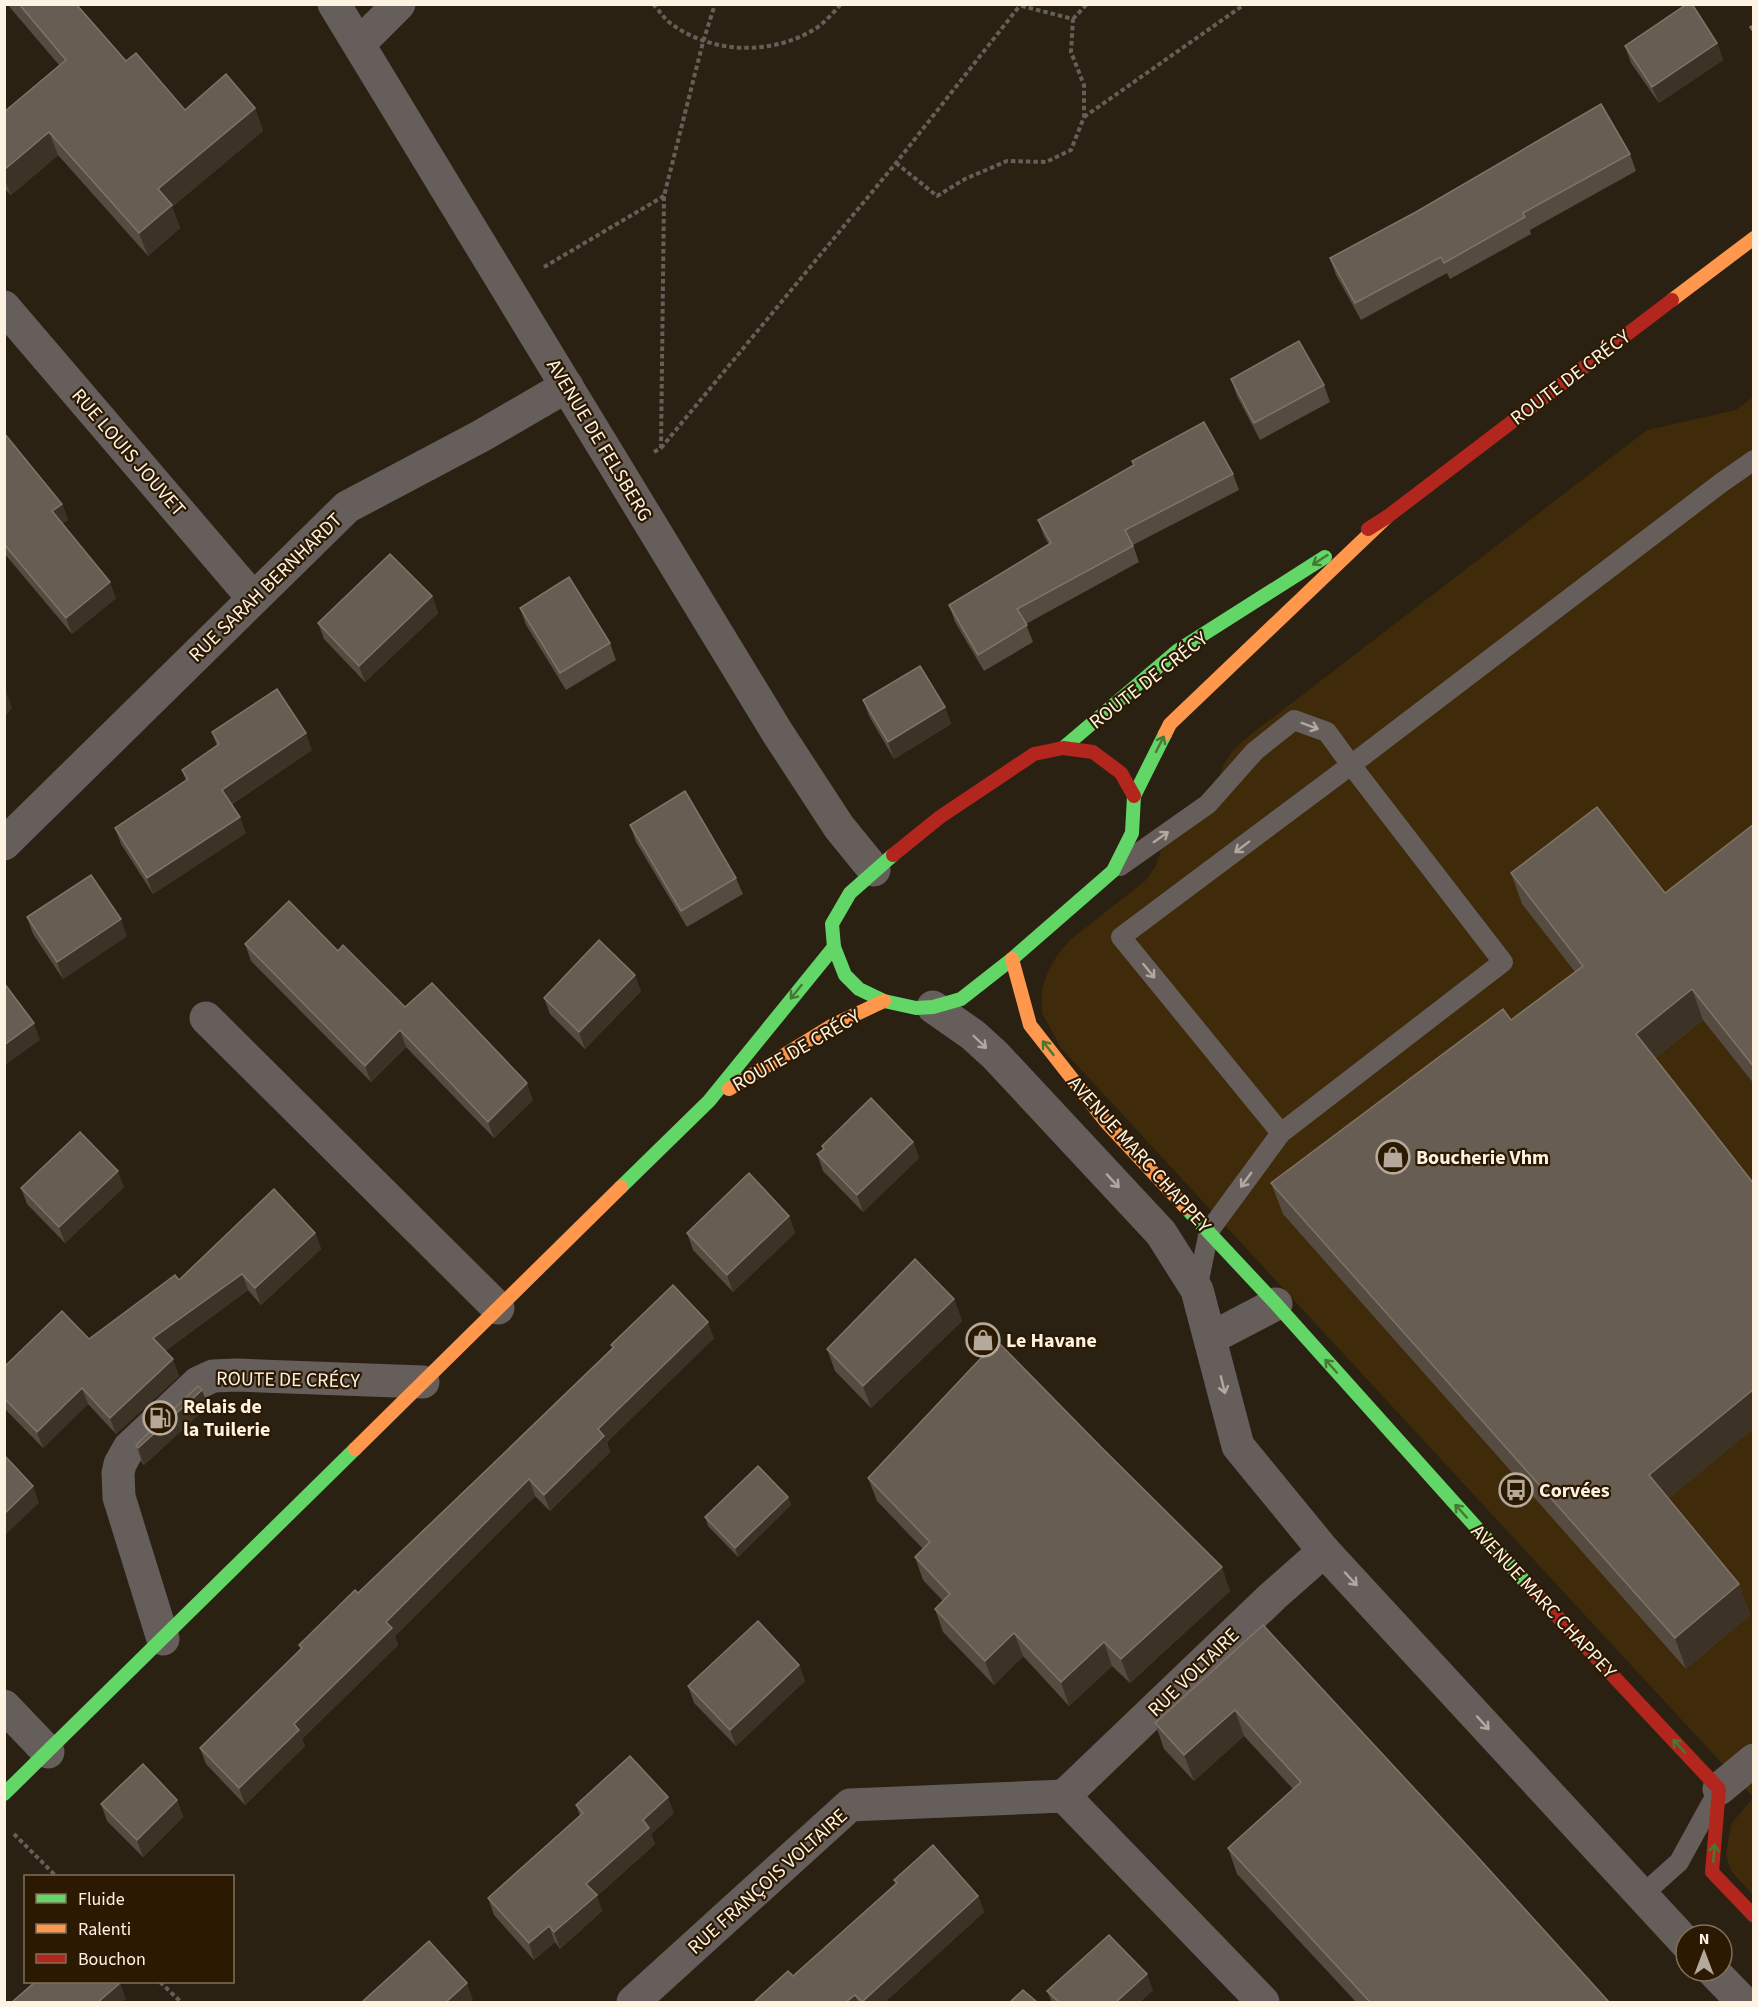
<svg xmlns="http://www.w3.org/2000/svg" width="1758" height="2007" viewBox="0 0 1758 2007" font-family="'Source Sans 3',sans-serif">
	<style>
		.built { fill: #3f2a09 }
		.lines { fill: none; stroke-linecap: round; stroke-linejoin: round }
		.path { stroke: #665f59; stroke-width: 4; stroke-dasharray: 4.5 3; stroke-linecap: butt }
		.lane { stroke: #655e5b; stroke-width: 20 }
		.street { stroke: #655e5b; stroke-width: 33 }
		.fast { stroke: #63d668; stroke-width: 14 }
		.slow { stroke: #ff974d; stroke-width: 14 }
		.jam { stroke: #b3261e; stroke-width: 14 }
		.wall { fill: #554b40 }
		.shaded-wall { fill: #3c3226 }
		.building { fill: #675d52; stroke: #7f7468; stroke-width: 1.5 }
		.oneway { stroke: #477834 }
		.oneway2 { stroke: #b2a89f }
		.labels { text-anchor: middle; stroke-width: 4.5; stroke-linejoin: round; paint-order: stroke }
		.street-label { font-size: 20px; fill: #fef2e3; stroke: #2b1901 }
		.poi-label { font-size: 20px; font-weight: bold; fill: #fef2e3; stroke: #2b1901; text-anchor: start }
	</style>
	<rect width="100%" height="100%" fill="#2a2112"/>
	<g class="built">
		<polygon points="1753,397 1753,1797 1061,1048 1042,1013 1042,988 1048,971 1058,954 1070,940 1145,881 1155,867 1160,855 1161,838 1218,781 1224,764 1234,749 1250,735 1647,430 1736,410"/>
		<polygon points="1753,1798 1753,1895 1731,1871 1726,1855 1731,1824"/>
	</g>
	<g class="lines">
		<g class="path">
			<path d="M653,4C659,10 663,17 669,22C711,55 774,56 818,27C826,21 834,12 841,4"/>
			<polyline points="1073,19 1087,4"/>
			<polyline points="1084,117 1245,4"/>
			<polyline points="896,163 937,196 965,179 1007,161 1046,162 1071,150 1084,117 1084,85 1071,52 1073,19 1018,5"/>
			<polyline points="544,267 664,196"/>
			<polyline points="661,448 896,163 1021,4"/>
			<polyline points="654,452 661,448 664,196 703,42 715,4"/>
			<polyline points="14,1834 56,1876"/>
			<polyline points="160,1982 181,2002"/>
		</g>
		<g class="lane">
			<polyline points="1120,866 1208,804 1255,751 1294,720 1327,732 1351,765 1121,937 1281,1133"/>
			<polyline points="1197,1290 1209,1231 1281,1133 1503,962 1351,765 1721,483 1754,460"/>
			<polyline points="1641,1896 1679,1862 1712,1802"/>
		</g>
		<g class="street">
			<polyline points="334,4 777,732 839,827 874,870"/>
			<polyline points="359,44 399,4"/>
			<polyline points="4,307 253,598"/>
			<polyline points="4,844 347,507 481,436 567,386"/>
			<polyline points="933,1007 973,1035 995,1055 1161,1233 1197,1290 1238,1446 1324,1551 1686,1943"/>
			<polyline points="206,1018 498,1308"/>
			<polyline points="1211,1338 1276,1304"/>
			<polyline points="163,1639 119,1497 118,1473 120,1464 129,1448 198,1383 213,1376 237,1375 423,1382"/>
			<polyline points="4,1706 48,1752"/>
			<polyline points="1719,1789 1754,1760"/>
			<polyline points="1064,1796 1273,1596 1324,1551"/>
			<polyline points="1713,1971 1743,2002"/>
			<polyline points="633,2002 850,1805 1064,1796 1263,2002"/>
		</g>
		<g class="fast">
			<polyline points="1063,748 1177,651 1325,557"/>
			<polyline points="893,855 850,893 832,924 834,947 845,975 859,989 884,1001 916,1008 933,1007 961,999 1012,959 1113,871 1132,833 1134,796 1165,734"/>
			<polyline points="621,1187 709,1101 834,947"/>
			<polyline points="1187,1209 1276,1304 1528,1585"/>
			<polyline points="4,1794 355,1449"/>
		</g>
		<g class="slow">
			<polyline points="1672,300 1754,238"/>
			<polyline points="1165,734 1170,724 1387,517"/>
			<polyline points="1012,959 1030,1025 1106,1122 1187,1209"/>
			<polyline points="729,1089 833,1025 884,1001"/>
			<polyline points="355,1449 621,1187"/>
		</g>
		<g class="jam">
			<polyline points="1368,529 1387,517 1672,300"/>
			<polyline points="893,855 940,817 1034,754 1063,748 1093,752 1121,773 1134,796"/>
			<polyline points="1528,1585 1719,1789 1712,1872 1754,1916"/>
		</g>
	</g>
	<g class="wall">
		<polygon points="7,4 76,4 126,61 185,110 255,108 263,131 172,207 180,228 148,256 58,155 11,195 4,188 4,112 59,65"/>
		<polygon points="1717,43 1723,60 1659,103 1631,63 1625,46"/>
		<polygon points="1630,154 1636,171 1530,230 1531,234 1450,279 1447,273 1361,320 1336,275 1330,258"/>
		<polygon points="1231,379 1324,385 1330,402 1260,440 1237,396"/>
		<polygon points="4,433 62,504 68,520 62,523 116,598 72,634 4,553"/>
		<polygon points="1233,474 1239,490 1133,545 1139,562 1026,624 1033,642 984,671 955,622 949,605 1049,545 1044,536 1038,520"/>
		<polygon points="432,596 438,613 365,682 324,639 318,623"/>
		<polygon points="520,608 610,643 616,660 566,690 526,625"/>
		<polygon points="863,700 945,707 951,724 894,759 869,716"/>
		<polygon points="212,732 312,750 232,804 246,833 153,894 121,844 115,828 186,781 182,770 217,746"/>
		<polygon points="1754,824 1754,1084 1703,1020 1655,1058 1754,1184 1754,1428 1668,1499 1739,1584 1750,1615 1686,1669 1283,1214 1271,1183 1511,1020 1575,972 1522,904 1511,873 1665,893"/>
		<polygon points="630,825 736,878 743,894 687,927 636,842"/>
		<polygon points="27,917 127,936 63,979 33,934"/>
		<polygon points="245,944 338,951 405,1007 533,1100 494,1138 406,1047 371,1082 251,961"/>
		<polygon points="641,991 585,1049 550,1014 544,998"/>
		<polygon points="913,1142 919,1158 863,1212 823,1171 817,1154 823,1149 822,1146"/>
		<polygon points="124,1187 65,1243 27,1204 21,1188"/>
		<polygon points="789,1216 795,1233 733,1292 693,1250 687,1233"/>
		<polygon points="315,1233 321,1249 261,1305 248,1290 165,1351 179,1376 116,1434 88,1404 43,1448 4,1408 4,1367 89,1339 179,1280"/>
		<polygon points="954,1299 962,1321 871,1408 835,1371 827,1349"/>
		<polygon points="714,1338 607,1442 610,1452 550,1511 535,1496 395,1636 398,1645 302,1739 305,1746 245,1805 206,1764 200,1748 301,1649 299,1645 358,1593 612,1348 611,1345"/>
		<polygon points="208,1406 144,1465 142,1463 136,1446"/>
		<polygon points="868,1478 1230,1591 1130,1683 1112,1666 1069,1706 1023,1656 994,1685 943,1632 935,1609 943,1601 923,1580 915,1557 923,1549 877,1501"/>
		<polygon points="788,1497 791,1505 738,1557 708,1526 705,1517"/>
		<polygon points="1263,1625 1609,2002 1356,2002 1237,1874 1228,1848 1293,1789 1244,1736 1194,1781 1164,1749 1155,1723"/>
		<polygon points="799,1665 805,1681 736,1746 694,1703 688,1686"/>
		<polygon points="177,1800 183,1817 143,1857 107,1821 101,1804"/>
		<polygon points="576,1805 674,1813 651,1834 655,1844 597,1896 602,1911 560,1949 555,1942 534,1960 494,1915 488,1898 580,1816"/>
		<polygon points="894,1880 978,1896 984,1912 885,2002 754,2002 793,1976 896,1883"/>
		<polygon points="1153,1990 1140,2002 1052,2002 1047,1991"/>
	</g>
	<g class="shaded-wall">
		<polygon points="1717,43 1723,60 1659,103 1652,87"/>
		<polygon points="255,108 263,131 172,207 180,228 148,256 139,233 158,189"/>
		<polygon points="49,132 58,155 11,195 4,178 4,170"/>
		<polygon points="62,504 68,520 58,527 52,511"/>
		<polygon points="110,582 116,598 72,634 66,618"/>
		<polygon points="432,596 438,613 365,682 359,666"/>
		<polygon points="6,691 12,708 4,718 4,693"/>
		<polygon points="945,707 951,724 894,759 888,742"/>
		<polygon points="306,733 312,750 228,806 222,790"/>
		<polygon points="240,817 246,833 153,894 147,878"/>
		<polygon points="121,919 127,936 63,979 57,962"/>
		<polygon points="635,975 641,991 585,1049 579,1032"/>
		<polygon points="1692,989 1703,1020 1647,1064 1636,1034"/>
		<polygon points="34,1023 40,1040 4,1066 4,1045"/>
		<polygon points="400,1030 406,1047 371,1082 365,1066"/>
		<polygon points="527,1083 533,1100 494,1138 488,1122"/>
		<polygon points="913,1142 919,1158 863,1212 857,1195"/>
		<polygon points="118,1171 124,1187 65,1243 59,1227"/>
		<polygon points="789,1216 795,1233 733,1292 727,1275"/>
		<polygon points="315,1233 321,1249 261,1305 255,1288"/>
		<polygon points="242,1274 248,1290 159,1355 153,1338"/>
		<polygon points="954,1299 962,1321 871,1408 863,1386"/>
		<polygon points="708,1322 714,1338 607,1442 610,1452 550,1511 544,1495 598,1429"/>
		<polygon points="173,1359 179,1376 116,1434 110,1418"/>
		<polygon points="82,1388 88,1404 43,1448 37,1432"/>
		<polygon points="1754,1389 1754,1428 1660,1506 1649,1475"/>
		<polygon points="202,1390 208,1406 144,1465 138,1448"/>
		<polygon points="529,1479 535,1496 395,1636 398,1645 302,1739 305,1746 245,1805 239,1788 294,1724 386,1622"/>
		<polygon points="33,1486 39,1503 4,1536 4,1514"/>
		<polygon points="788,1497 791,1505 738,1557 735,1548"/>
		<polygon points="1222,1567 1230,1591 1130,1683 1121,1659"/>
		<polygon points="1739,1584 1750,1615 1686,1669 1675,1638"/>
		<polygon points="1014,1633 1023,1656 994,1685 985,1661"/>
		<polygon points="1104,1642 1112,1666 1069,1706 1061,1682"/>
		<polygon points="799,1665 805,1681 736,1746 730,1730"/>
		<polygon points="1235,1710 1244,1736 1194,1781 1184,1755"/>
		<polygon points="668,1797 674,1813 651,1834 655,1844 597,1896 602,1911 560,1949 554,1932 586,1884 643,1820"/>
		<polygon points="177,1800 183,1817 143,1857 137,1840"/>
		<polygon points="978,1896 984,1912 885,2002 862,2002"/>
		<polygon points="549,1926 555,1942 534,1960 529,1943"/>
		<polygon points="1147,1974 1153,1990 1140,2002 1116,2002"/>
		<polygon points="120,1983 126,1999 122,2002 98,2002"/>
		<polygon points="467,1983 473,2000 470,2002 446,2002"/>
		<polygon points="855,1995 858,2002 846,2002"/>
	</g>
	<g class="building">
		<polygon points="19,4 76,4 126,61 136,53 185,110 226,74 255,108 158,189 172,205 139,233 49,132 4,170 4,112 66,60"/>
		<polygon points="1687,4 1692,4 1717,43 1652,87 1625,46"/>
		<polygon points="1754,25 1754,33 1750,27"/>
		<polygon points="1601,104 1630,154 1523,213 1525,217 1444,263 1441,257 1355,303 1330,258 1416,212"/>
		<polygon points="1299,341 1324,385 1254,423 1231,379"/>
		<polygon points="1204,422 1233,474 1125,530 1133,546 1017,609 1027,625 978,655 949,605 1051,543 1038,520 1134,465 1132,461"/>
		<polygon points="4,433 62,504 52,511 110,582 66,618 4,544"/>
		<polygon points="390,554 432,596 359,666 318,623"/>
		<polygon points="569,577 610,643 560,673 520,608"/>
		<polygon points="920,666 945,707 888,742 863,700"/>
		<polygon points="277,689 306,733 222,790 240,817 147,878 115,828 188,779 182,770 219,744 212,732"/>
		<polygon points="685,791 736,878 681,911 630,825"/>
		<polygon points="1597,807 1665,893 1754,824 1754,1067 1692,989 1636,1034 1754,1184 1754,1389 1649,1475 1739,1584 1675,1638 1271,1183 1503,1009 1511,1020 1583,966 1511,873"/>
		<polygon points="91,875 121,919 57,962 27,917"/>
		<polygon points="289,901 338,951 343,945 405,1007 432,983 527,1083 488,1122 400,1030 365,1066 245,944"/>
		<polygon points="599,940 635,975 579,1032 544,998"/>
		<polygon points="4,983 34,1023 4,1045"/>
		<polygon points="871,1098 913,1142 857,1195 817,1154 824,1149 822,1146"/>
		<polygon points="80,1132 118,1171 59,1227 21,1188"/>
		<polygon points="749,1173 789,1216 727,1275 687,1233"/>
		<polygon points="274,1189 315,1233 255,1288 242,1274 153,1338 173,1359 110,1418 82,1388 37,1432 4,1398 4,1367 62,1311 89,1339 175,1275 179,1280"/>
		<polygon points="915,1259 954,1299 863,1386 827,1349"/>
		<polygon points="673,1285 708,1322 598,1429 604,1436 544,1495 529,1479 386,1622 392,1628 294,1724 299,1730 239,1788 200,1748 302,1648 299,1645 355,1590 358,1593 496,1461 614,1347 611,1345"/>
		<polygon points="997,1341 1102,1448 1222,1567 1121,1659 1104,1642 1061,1682 1014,1633 985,1661 935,1609 950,1594 915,1557 930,1542 868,1478"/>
		<polygon points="198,1386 202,1390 138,1448 136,1446 138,1443"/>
		<polygon points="4,1455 33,1486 4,1514"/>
		<polygon points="758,1466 788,1497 735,1548 705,1517"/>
		<polygon points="758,1621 799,1665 730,1730 688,1686"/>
		<polygon points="1263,1625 1475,1854 1609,2002 1370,2002 1228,1848 1301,1782 1235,1710 1184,1755 1155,1723"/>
		<polygon points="630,1756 668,1797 643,1820 649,1828 586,1884 597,1895 554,1932 549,1926 529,1943 488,1898 583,1813 576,1805"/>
		<polygon points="143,1764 177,1800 137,1840 101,1804"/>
		<polygon points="933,1845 978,1896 862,2002 855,1995 846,2002 754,2002 788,1971 793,1976 897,1883 894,1880"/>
		<polygon points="1109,1935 1147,1974 1116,2002 1059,2002 1047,1991"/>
		<polygon points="429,1941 467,1983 446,2002 362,2002"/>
		<polygon points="35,1982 119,1982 120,1983 98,2002 12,2002"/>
		<polygon points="1023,1990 1037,2002 1010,2002"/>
	</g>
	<defs><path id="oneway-shaft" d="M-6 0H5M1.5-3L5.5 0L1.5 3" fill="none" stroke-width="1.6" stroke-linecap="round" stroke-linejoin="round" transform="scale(1.5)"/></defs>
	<g class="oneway">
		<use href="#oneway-shaft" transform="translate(1320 560) rotate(147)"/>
		<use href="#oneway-shaft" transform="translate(1160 744) rotate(-63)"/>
		<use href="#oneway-shaft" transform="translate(796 992) rotate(129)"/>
		<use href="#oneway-shaft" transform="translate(1048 1048) rotate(-128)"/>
		<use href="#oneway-shaft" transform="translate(1331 1366) rotate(-132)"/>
		<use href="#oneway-shaft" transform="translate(1461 1511) rotate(-132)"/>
		<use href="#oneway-shaft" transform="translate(1679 1746) rotate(-133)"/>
		<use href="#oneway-shaft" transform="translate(1714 1853) rotate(-85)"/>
	</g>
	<g class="oneway2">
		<use href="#oneway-shaft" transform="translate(1310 726) rotate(20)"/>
		<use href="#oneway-shaft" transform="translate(1161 837) rotate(-35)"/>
		<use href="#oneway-shaft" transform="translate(1242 847) rotate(143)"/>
		<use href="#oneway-shaft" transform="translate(1149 971) rotate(51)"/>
		<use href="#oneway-shaft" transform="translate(980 1042) rotate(44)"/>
		<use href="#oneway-shaft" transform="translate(1246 1180) rotate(126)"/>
		<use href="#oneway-shaft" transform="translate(1113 1181) rotate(47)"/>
		<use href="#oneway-shaft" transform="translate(1223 1385) rotate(76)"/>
		<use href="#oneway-shaft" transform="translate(1351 1579) rotate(47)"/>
		<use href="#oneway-shaft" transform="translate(1483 1723) rotate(48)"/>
	</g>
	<defs>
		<symbol id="shop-ring" viewBox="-11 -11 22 22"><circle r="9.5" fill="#2b1901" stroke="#b4a99a" stroke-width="1.5"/><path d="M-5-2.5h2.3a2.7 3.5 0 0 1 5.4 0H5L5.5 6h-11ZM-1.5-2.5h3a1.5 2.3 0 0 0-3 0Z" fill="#b4a99a"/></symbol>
		<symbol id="fuel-ring" viewBox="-11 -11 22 22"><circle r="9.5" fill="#2b1901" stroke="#b4a99a" stroke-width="1.5"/><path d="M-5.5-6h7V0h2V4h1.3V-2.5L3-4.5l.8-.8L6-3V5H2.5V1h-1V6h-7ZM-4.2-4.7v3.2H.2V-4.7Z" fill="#b4a99a"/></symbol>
		<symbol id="bus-ring" viewBox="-11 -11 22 22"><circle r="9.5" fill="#2b1901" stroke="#b4a99a" stroke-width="1.5"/><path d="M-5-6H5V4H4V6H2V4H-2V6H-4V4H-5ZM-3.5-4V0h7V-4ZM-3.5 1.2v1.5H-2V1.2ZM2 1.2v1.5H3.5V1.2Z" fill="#b4a99a"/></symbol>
	</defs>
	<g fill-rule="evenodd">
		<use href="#shop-ring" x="1374" y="1138" width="38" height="38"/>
		<use href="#shop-ring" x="964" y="1321" width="38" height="38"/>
		<use href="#fuel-ring" x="141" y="1399" width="38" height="38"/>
		<use href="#bus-ring" x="1497" y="1471" width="38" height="38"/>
	</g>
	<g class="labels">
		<g class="street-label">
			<text transform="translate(1570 377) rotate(-37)" y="7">ROUTE DE CRÉCY</text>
			<text transform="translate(600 440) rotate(59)" y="7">AVENUE DE FELSBERG</text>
			<text transform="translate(129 452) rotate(49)" y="7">RUE LOUIS JOUVET</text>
			<text transform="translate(265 587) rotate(-44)" y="7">RUE SARAH BERNHARDT</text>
			<text transform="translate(1148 680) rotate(-38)" y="7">ROUTE DE CRÉCY</text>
			<text transform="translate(796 1050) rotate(-30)" y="7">ROUTE DE CRÉCY</text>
			<text transform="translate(1140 1154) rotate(48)" y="7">AVENUE MARC CHAPPEY</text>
			<text transform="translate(288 1379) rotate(1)" y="7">ROUTE DE CRÉCY</text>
			<text transform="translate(1544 1601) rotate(47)" y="7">AVENUE MARC CHAPPEY</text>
			<text transform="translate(1193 1672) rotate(-44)" y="7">RUE VOLTAIRE</text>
			<text transform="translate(767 1881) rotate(-42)" y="7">RUE FRANÇOIS VOLTAIRE</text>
		</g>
		<g class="poi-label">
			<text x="1416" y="1164">Boucherie Vhm</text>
			<text x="1006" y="1347">Le Havane</text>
			<text x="183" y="1413">Relais de<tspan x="183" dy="23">la Tuilerie</tspan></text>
			<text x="1539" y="1497">Corvées</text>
		</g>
	</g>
	<rect width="1758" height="2007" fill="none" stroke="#fef2e3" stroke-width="12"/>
	<rect x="24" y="1875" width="210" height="108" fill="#2b1901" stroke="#7f705b" stroke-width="1.5"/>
	<rect x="36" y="1894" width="30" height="9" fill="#63d668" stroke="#7f705b" stroke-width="1.5"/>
	<text x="78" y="1905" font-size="18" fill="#fef2e3">Fluide</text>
	<rect x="36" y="1924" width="30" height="9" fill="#ff974d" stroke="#7f705b" stroke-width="1.5"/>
	<text x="78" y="1935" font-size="18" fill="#fef2e3">Ralenti</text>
	<rect x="36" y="1954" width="30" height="9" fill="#b3261e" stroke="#7f705b" stroke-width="1.5"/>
	<text x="78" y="1965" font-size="18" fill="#fef2e3">Bouchon</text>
	<g transform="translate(1704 1953)"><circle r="28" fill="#2b1901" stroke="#7f705b" stroke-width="1.5"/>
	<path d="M0-4.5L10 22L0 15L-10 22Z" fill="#b4a99a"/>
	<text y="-9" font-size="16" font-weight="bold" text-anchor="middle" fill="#fef2e3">N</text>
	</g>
</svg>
